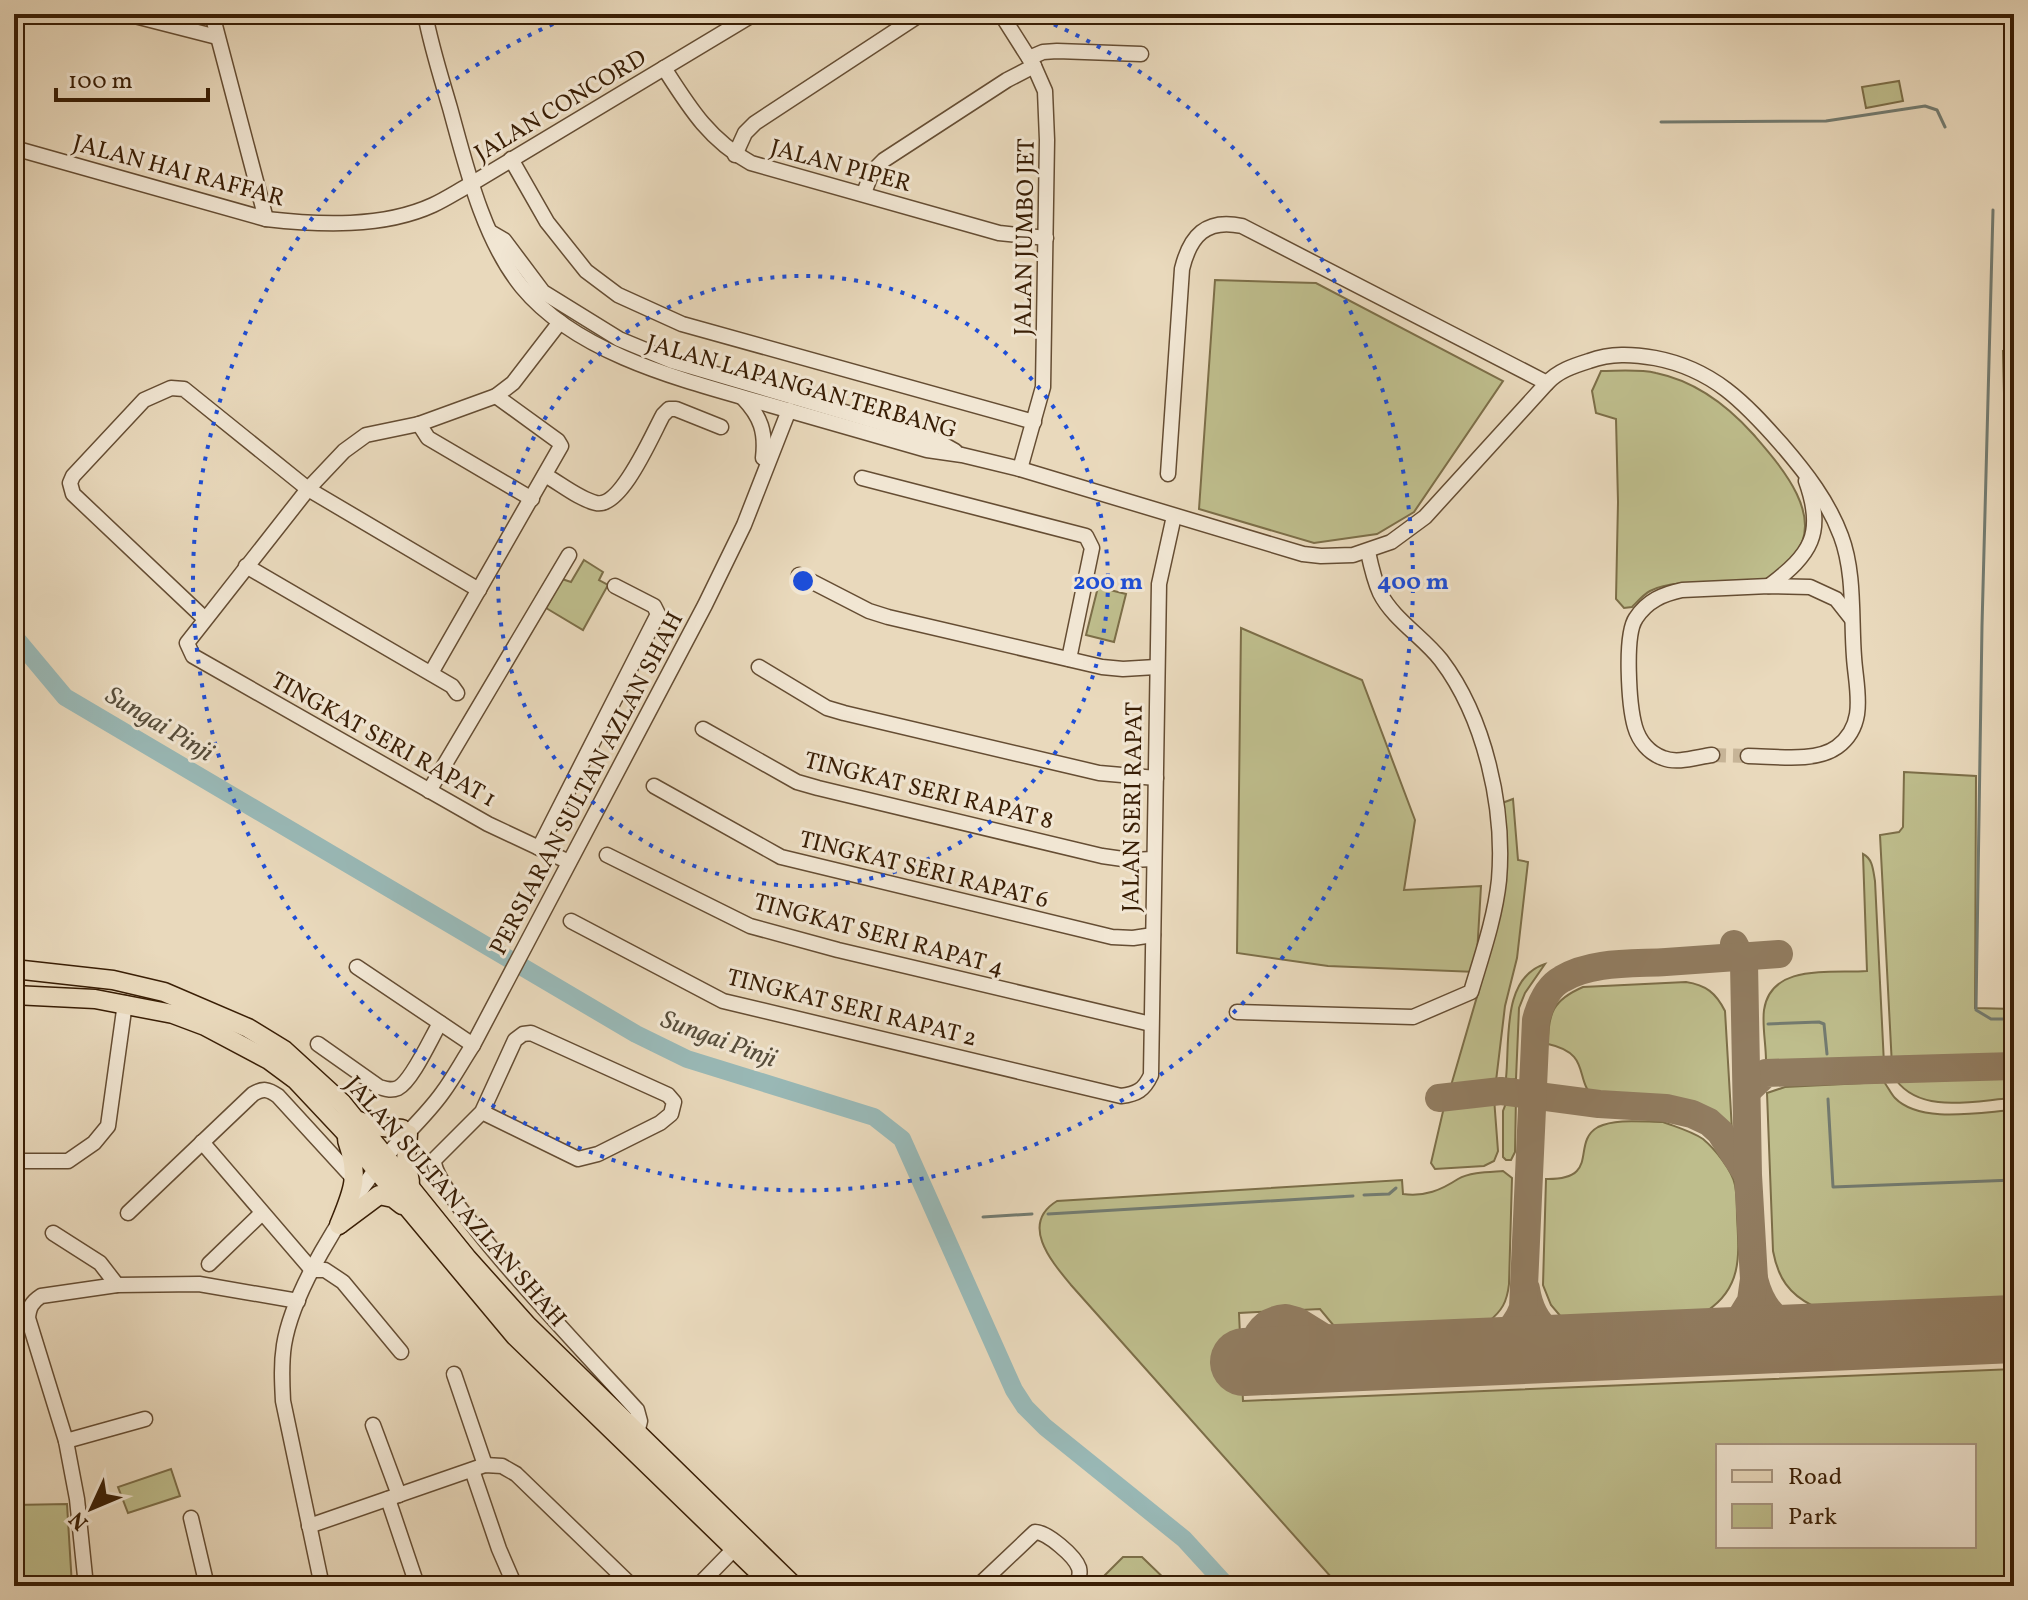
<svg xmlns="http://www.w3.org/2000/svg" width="2028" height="1600" viewBox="0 0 2028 1600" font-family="Vollkorn,serif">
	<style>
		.green { fill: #bebd8c; stroke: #7c6e48; stroke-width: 2; fill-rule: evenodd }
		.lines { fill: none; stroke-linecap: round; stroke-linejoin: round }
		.stream { stroke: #737b70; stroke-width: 3 }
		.river { stroke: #99b9b7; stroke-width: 18 }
		.taxiway { stroke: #917c60; stroke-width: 28 }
		.runway { stroke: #917c60; stroke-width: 68 }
		.minor-tunnel { stroke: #c6b497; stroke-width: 14; stroke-dasharray: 14 7; stroke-linecap: butt }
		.minor-casing { stroke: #654d33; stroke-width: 17 }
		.major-casing { stroke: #391e05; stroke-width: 21 }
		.minor { stroke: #f1e6d3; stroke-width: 14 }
		.major { stroke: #e9d9bc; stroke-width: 18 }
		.ring { fill: none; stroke: #1d4ed8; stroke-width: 4; stroke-dasharray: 4 8 }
		.labels { text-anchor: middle; stroke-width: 6; stroke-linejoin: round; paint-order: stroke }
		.street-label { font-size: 24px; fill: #391e05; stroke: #f1e6d3 }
		.water-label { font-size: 26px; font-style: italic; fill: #564c3a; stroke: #f1e6d3 }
		.centre { fill: #1d4ed8; stroke: #f1e6d3; stroke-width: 4 }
		.ring-label { font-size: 24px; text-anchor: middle; font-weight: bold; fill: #1d4ed8; stroke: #f1e6d3; stroke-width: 6; stroke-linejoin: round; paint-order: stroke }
	</style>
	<rect width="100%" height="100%" fill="#e9d9bc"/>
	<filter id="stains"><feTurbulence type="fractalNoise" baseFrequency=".0025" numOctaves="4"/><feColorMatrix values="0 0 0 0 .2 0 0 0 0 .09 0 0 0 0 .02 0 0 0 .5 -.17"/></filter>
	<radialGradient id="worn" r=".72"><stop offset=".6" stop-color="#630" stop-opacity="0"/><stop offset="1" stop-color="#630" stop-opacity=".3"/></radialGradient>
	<g class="green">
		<polygon points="1899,81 1903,101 1866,108 1862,87"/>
		<polygon points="1215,280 1316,283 1503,381 1414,512 1377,534 1314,543 1199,509"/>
		<polygon points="2014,350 2014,518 2007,519 2003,351"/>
		<path d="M1601,371C1618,371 1639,369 1656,373C1695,381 1726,404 1753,434C1778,463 1827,516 1794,556C1785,567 1774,577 1760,581C1729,588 1679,576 1650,591C1644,594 1637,602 1632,607L1624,608L1616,599L1618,502L1616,419L1596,413L1592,391Z"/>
		<polygon points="584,560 603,572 599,580 608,585 583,630 546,608 562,579 571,582"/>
		<polygon points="1098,587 1126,594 1114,642 1086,635"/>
		<polygon points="1241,628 1362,680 1415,820 1404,890 1481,886 1476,972 1328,966 1237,953"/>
		<polygon points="1904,772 1976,776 1975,1008 2014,1009 2014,1061 1892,1066 1880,835 1899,832 1903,827"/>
		<polygon points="1513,799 1518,860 1528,862 1517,958 1505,1006 1496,1081 1492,1085 1450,1089 1490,952 1502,803"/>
		<path d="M1863,854C1873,859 1873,870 1875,881L1884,1064L1778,1068L1766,1061C1766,1044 1762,1026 1764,1010C1771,962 1834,974 1867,971Z"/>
		<path d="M1545,964L1525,993L1519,1008L1516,1079L1508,1080L1506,1078C1510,1042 1501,978 1545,964Z"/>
		<path d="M1686,982C1706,985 1716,993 1725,1011L1732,1130C1693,1093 1648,1096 1597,1100C1572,1082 1594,1054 1548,1044C1548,1013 1553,1000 1583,987Z"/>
		<path d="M2014,1075V1098C1976,1100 1922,1115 1896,1080Z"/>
		<path d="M1884,1082C1888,1087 1891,1094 1895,1098C1920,1124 1981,1112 2014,1110V1297L1813,1306C1789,1294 1778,1278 1773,1251L1767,1093L1785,1087Z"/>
		<polygon points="1516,1097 1515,1152 1511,1160 1506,1160 1503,1157 1503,1111 1508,1098"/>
		<polygon points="1494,1098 1498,1151 1494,1161 1484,1166 1435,1169 1431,1163 1444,1107"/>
		<path d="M1663,1122C1676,1127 1691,1131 1703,1139C1715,1149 1732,1170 1735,1185C1737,1195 1737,1206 1737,1216C1739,1254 1743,1287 1707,1311L1562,1318L1551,1305L1543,1285L1546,1179C1602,1180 1570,1143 1598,1127C1616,1118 1644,1122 1663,1122Z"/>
		<path d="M1503,1171L1512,1178L1509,1284C1507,1302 1502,1311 1488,1322L1334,1326L1320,1309L1239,1313L1243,1401L2014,1369V1586H1339L1071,1285C1052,1262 1019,1224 1057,1201L1402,1180L1403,1194C1425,1197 1441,1190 1458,1179C1470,1172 1490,1172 1503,1171ZM1718,1446H1974V1546H1718Z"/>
		<polygon points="171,1469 180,1496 128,1513 118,1487"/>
		<polygon points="67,1504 72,1586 14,1586 14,1505"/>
		<polygon points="1123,1557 1142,1557 1172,1586 1094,1586"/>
	</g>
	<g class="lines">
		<g class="stream">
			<polyline points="1661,122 1826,121 1925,106 1937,110 1945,127"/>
			<polyline points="1993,210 1982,626 1976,1010 1991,1019 2014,1019"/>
			<polyline points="1768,1024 1819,1022 1824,1024 1827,1054"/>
			<polyline points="1828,1099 1833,1187 2014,1180"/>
			<polyline points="1364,1195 1389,1194 1396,1188"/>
			<polyline points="1048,1214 1353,1196"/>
			<polyline points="983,1217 1032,1214"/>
		</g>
		<polyline class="river" points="14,636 65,697 636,1034 687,1059 874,1117 902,1139 1014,1390 1025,1407 1045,1427 1184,1539 1227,1586"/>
		<g class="taxiway">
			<polyline points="1747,1091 1766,1073 2014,1066"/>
			<polyline points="1439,1098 1501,1091 1599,1104 1666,1108 1692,1114 1709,1122 1720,1132 1747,1174"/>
			<path d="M1754,1279C1766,1326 1790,1329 1834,1336"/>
			<path d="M1526,1289C1533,1331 1557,1342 1596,1347"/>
			<path d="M1286,1318L1297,1321L1331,1342L1383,1357L1325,1367L1288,1378L1270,1376L1256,1364C1248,1341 1261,1320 1286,1318Z"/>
			<polyline points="1702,1341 1727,1330 1738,1322 1751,1301 1754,1279 1748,1175 1744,963 1734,944"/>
			<path d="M1469,1352C1494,1345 1514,1333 1523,1308L1536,1020C1540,1005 1547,987 1562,979C1591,961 1634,964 1666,962C1704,959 1741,957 1779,954"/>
		</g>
		<polyline class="runway" points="1244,1362 2014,1329"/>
		<polyline class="minor-tunnel" points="1712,755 1748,756"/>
		<defs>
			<g id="minor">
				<polyline points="127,14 217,37"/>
				<polyline points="212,14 266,219"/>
				<path d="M425,14C431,46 441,77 450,108C466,166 483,239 522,287C579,356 687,381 770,405C823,420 875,435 927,450L962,455L1020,469L1303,554L1321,556L1353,555L1391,542L1425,517L1547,383C1558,371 1573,366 1589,361C1611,353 1632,354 1655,358C1713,369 1744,402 1782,445C1806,473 1828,501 1841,536C1855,573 1851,618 1854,657C1856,689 1868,724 1837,747C1815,763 1774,756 1748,756"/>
				<polyline points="1001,14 1034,66 1045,91 1047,140 1043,387 1020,469"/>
				<polyline points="1029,58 1043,52 1057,51 1141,54"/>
				<path d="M664,68C689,107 709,140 751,163L999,233L1046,238"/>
				<path d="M14,148L266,219C319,225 383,228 433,205C446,199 458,191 471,184L754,14"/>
				<polyline points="735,155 745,133 755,123 921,14"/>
				<polyline points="511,159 547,222 586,271 618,295 682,324 1034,422"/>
				<polyline points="864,193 872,172 884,160 1007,80 1034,66"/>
				<polyline points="492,233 504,240 543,292 619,339 672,361 932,438 955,451"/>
				<polyline points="560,322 513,383 496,396 419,424 366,435 344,451 308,489 187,643 193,656 488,824 569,862"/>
				<path d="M743,398C761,417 766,432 763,458"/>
				<polyline points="419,424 428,438 532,499"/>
				<path d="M1168,474L1182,269C1190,236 1206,218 1242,226L1547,383"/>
				<path d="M545,475C561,484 579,499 596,503C621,509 652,435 663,415L669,409H676L721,427"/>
				<polyline points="862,478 1086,536 1092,548 1069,659"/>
				<polyline points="246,566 452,686 457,693"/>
				<polyline points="799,575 869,611 888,617 1102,667 1123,669 1156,667"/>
				<path d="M1769,586C1811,554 1825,534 1806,481"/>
				<polyline points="204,618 73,494 70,483 73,476 144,400 171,388 184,389 308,489 479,590"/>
				<polyline points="759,667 827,708 844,713 1099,773 1156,778"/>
				<polyline points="431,673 561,446 558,441 496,396"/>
				<polyline points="703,729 797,782 818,788 1102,856 1130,860 1154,859"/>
				<path d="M1712,755C1697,757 1677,764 1663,758C1649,753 1639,741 1635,727C1629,706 1624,635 1636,618C1647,601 1663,594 1682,590L1769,586L1810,587L1836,599L1851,618"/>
				<polyline points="654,786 781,857 1112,937 1133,938 1153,935"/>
				<polyline points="429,791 569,555"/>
				<polyline points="539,848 658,614 654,606 615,586"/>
				<polyline points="607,855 750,926 838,950 1151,1024"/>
				<path d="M571,921L723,1001L1121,1096C1137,1094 1144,1090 1151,1075L1159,584L1174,516"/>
				<polyline points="357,967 473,1045"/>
				<path d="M1237,1012L1413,1017L1471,992C1482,955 1495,918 1499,880C1505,808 1485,718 1441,660C1423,637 1393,619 1380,593C1374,580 1371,566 1368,552"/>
				<path d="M318,1044L379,1087C386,1089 391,1091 398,1088C412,1081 431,1038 440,1023"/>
				<path d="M482,1112L578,1159L598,1154L660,1123L671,1114L674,1102L668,1095L531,1033L523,1034L515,1040L482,1112L434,1160C433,1196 604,1373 637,1410L640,1421L637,1433"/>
				<polyline points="202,1142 312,1270 325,1270 343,1282 401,1352"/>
				<polyline points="14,1161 68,1161 94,1143 108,1126 125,1003"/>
				<path d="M128,1213L253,1094C263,1088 268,1089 278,1096L355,1180"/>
				<polyline points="53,1233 100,1263 117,1285"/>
				<polyline points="209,1264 261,1214"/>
				<polyline points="454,1374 485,1465"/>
				<polyline points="373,1425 399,1495"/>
				<polyline points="66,1441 145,1419"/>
				<polyline points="472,1470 499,1549 515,1586"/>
				<polyline points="388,1499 415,1579"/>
				<polyline points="191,1518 207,1586"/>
				<polyline points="309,1526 485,1465 502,1466 516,1474 632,1586"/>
				<path d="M86,1586L77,1499L66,1441L28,1318C29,1307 32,1302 41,1296L117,1285L199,1284L298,1301"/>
				<path d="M322,1586L283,1401C282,1382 281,1364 284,1345C293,1289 344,1212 378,1166C398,1140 424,1119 443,1092C454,1077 463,1060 473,1045L705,605L744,525L789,410"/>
				<polyline points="698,1586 734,1549"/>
				<path d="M978,1586L1035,1532C1047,1532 1075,1556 1079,1568C1081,1576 1078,1581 1074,1586"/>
			</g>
			<g id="major">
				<polyline points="14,969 113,980 164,992 248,1028 284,1050 342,1103 467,1258 527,1325 794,1586"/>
				<polyline points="14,995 95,999 173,1014 205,1026 269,1060 296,1080 343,1130 515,1336 773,1586"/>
				<polyline points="359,1121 373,1126 402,1129"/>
				<polyline points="408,1134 406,1161 410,1182"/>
				<polyline points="340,1224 379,1195 393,1198 402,1205"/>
				<path d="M339,1225C353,1191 360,1177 347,1140"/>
			</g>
		</defs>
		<use href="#minor" class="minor-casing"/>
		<use href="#major" class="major-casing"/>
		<use href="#minor" class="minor"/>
		<use href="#major" class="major"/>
	</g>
	<g class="ring">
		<circle cx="803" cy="581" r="305"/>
		<path d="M1032 15A610 610 0 1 1 574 15"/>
	</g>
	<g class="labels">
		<g class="street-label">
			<text transform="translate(560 105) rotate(-31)" y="8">JALAN CONCORD</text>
			<text transform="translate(841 165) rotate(15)" y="8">JALAN PIPER</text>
			<text transform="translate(179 170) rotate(15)" y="8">JALAN HAI RAFFAR</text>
			<text transform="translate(1024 237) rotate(-89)" y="8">JALAN JUMBO JET</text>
			<text transform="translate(802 386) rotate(16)" y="8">JALAN LAPANGAN TERBANG</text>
			<text transform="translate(384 739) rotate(29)" y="8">TINGKAT SERI RAPAT 1</text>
			<text transform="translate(586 783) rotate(-62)" y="8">PERSIARAN SULTAN AZLAN SHAH</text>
			<text transform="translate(929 790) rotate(14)" y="8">TINGKAT SERI RAPAT 8</text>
			<text transform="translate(1132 807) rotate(-89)" y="8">JALAN SERI RAPAT</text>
			<text transform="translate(924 869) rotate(14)" y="8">TINGKAT SERI RAPAT 6</text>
			<text transform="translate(879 934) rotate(15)" y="8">TINGKAT SERI RAPAT 4</text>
			<text transform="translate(852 1007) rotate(14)" y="8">TINGKAT SERI RAPAT 2</text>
			<text transform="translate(456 1201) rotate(49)" y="8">JALAN SULTAN AZLAN SHAH</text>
		</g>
		<g class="water-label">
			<text transform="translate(160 723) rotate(31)" y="9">Sungai Pinji</text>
			<text transform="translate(719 1038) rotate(20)" y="9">Sungai Pinji</text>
		</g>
	</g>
	<circle cx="803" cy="581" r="12" class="centre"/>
	<g class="ring-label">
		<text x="1108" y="589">200 m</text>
		<text x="1413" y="589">400 m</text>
	</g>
	<rect width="2028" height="1600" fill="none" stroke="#e9d9bc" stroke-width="48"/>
	<rect x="16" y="16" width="1996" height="1568" fill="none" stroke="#391e05" stroke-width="4"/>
	<rect x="24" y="24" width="1980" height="1552" fill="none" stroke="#391e05" stroke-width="2"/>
	<rect x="1716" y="1444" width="260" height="104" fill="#f1e6d3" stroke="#a79681" stroke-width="2"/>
	<rect x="1732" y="1470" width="40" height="12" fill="#e9d9bc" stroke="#a79681" stroke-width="2"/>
	<text x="1788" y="1484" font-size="24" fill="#391e05">Road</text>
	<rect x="1732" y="1504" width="40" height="24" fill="#bebd8c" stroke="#a79681" stroke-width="2"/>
	<text x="1788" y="1524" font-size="24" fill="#391e05">Park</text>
	<g transform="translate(92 1508) rotate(226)" stroke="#f1e6d3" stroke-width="6" paint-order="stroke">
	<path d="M0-6L14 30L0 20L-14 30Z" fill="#391e05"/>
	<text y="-12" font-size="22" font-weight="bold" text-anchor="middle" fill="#391e05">N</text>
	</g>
	<path d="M56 88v12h152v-12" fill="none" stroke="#391e05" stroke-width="4"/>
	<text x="68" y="88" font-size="24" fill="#391e05" stroke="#f1e6d3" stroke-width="6" paint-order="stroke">100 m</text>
	<rect width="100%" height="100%" filter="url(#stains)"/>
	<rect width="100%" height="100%" fill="url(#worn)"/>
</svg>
